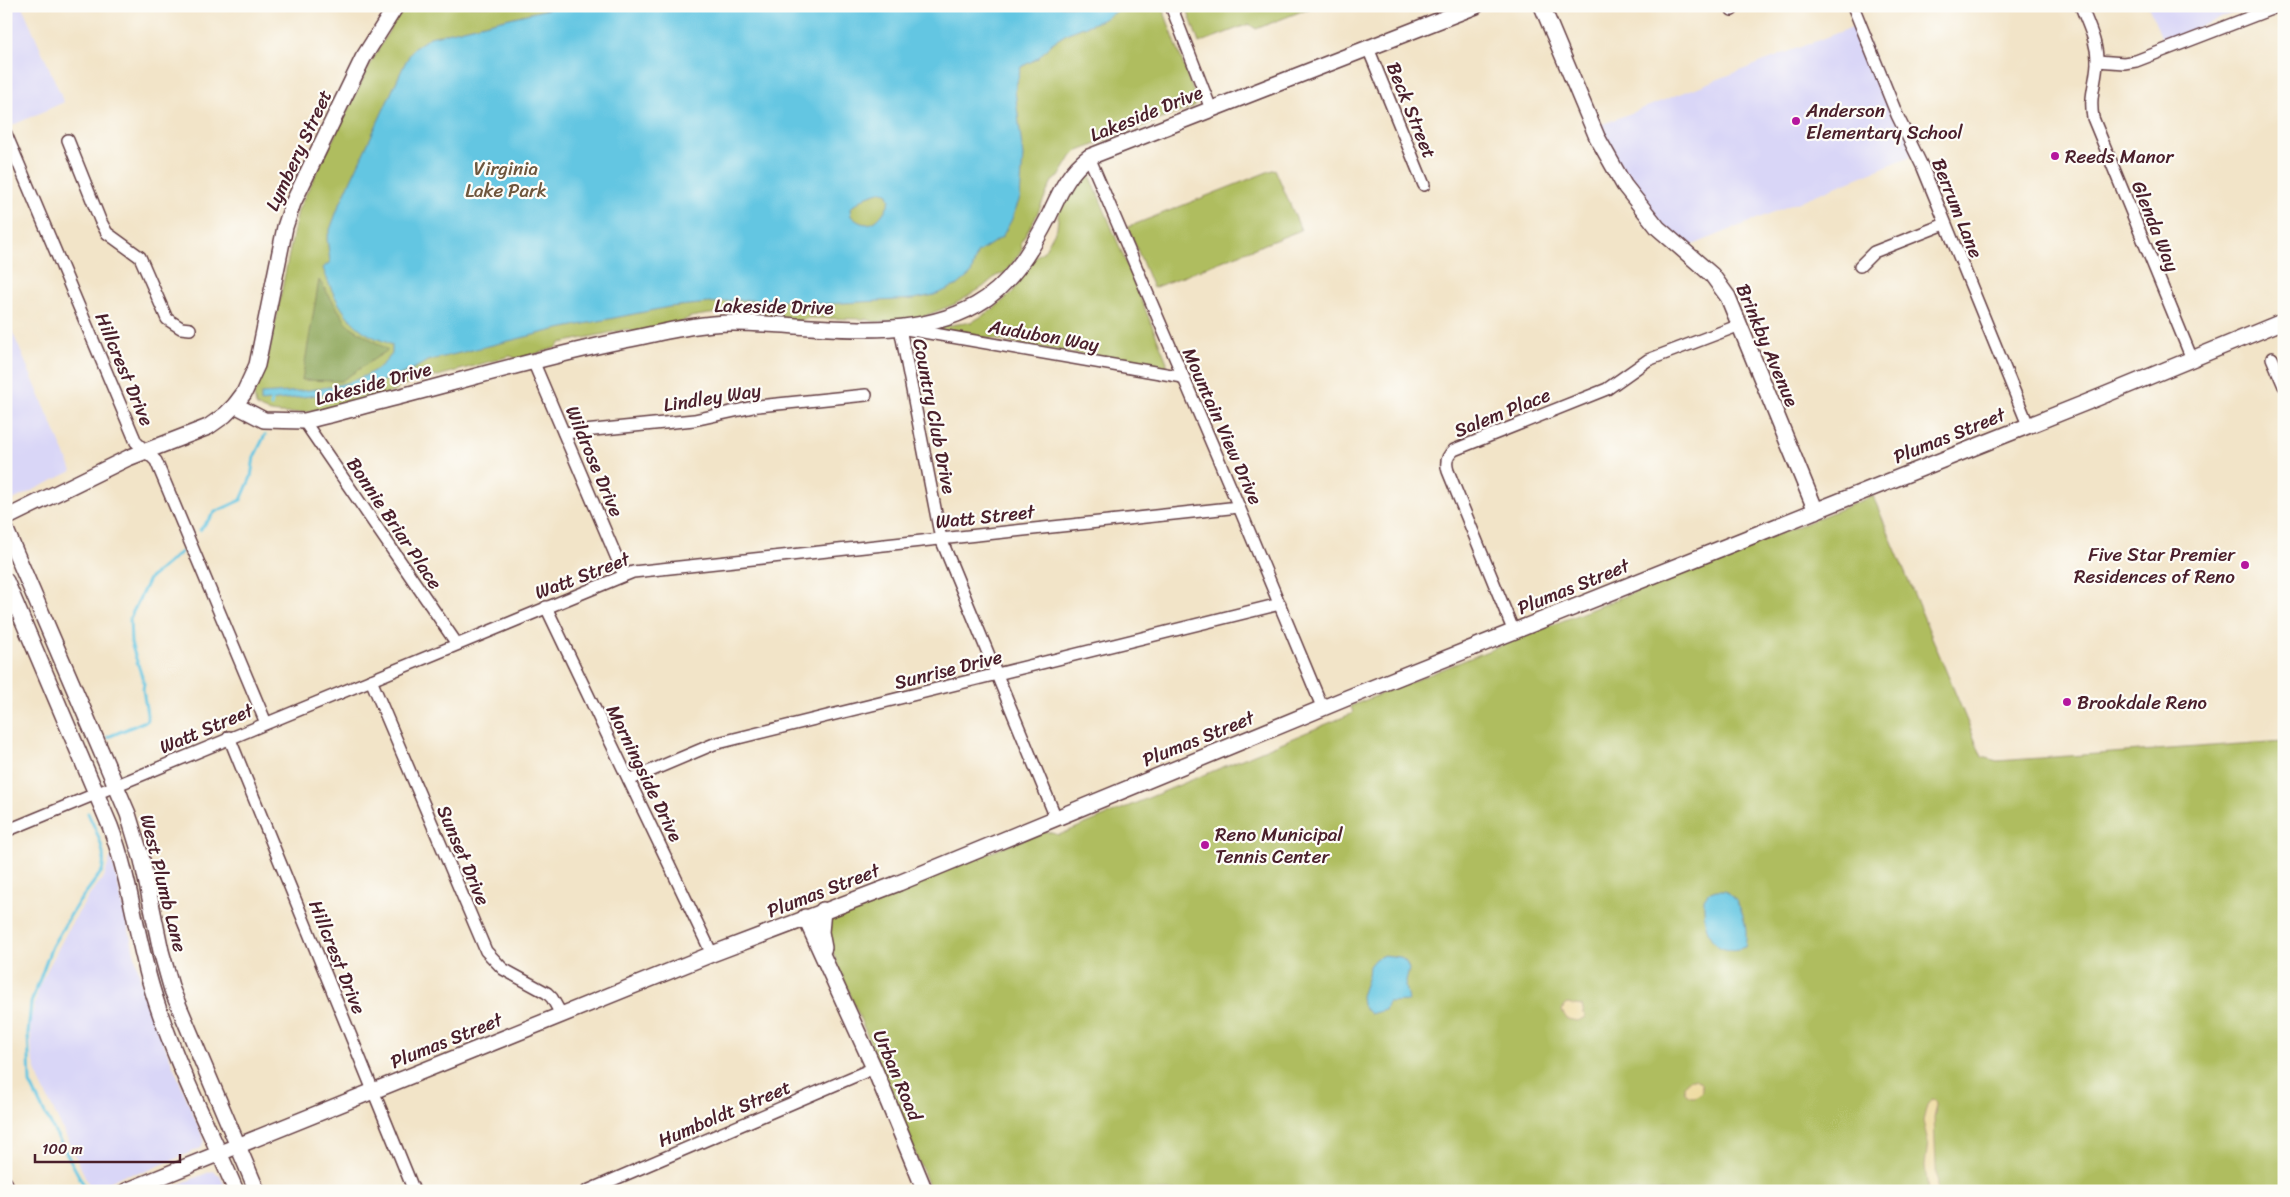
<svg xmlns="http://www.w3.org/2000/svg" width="2290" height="1197" viewBox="0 0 2290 1197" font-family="Sriracha,sans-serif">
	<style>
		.built { fill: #d9d6f7 }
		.green { fill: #afbd5f; stroke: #7c6e45 }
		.forest { fill: #8ba456; stroke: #6a6240 }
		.sand { fill: #eeda9e; stroke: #9c7c64 }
		.water { fill: #64c6e2; stroke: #577286; fill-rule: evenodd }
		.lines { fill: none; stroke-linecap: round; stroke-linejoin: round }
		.stream { stroke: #64c6e2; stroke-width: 3 }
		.street-casing { stroke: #633d43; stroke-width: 14 }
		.secondary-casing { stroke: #633d43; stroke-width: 18 }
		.street { stroke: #fff; stroke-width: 11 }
		.secondary { stroke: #fff; stroke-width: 15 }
		.poi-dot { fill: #b5179e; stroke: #fdfcf7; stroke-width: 2 }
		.labels { text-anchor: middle; stroke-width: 4.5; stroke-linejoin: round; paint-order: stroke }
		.street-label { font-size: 19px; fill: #4a1f2b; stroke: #fdfcf7 }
		.poi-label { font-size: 19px; fill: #4a1f2b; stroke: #fdfcf7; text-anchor: start }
		.park-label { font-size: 19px; fill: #6d563d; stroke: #fdfcf7 }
	</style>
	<rect width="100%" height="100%" fill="#fdfcf7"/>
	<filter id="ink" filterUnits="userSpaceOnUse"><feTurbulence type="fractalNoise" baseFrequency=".02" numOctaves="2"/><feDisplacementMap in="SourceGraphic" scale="10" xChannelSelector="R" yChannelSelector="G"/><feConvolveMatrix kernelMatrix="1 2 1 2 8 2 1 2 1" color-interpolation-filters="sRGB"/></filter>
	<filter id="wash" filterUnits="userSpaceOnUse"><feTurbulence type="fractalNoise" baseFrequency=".0096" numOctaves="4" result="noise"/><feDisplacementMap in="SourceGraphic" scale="20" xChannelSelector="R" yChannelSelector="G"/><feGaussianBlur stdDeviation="1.12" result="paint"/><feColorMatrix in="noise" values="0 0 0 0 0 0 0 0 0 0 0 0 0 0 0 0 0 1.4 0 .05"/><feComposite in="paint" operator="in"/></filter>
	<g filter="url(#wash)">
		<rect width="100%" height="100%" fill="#f2e4c8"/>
		<g class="built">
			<polygon points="6,6 22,6 64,102 11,126 6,115"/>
			<polygon points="2148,6 2251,6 2163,41"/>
			<polygon points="1860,24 1916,154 1683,249 1658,229 1595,127"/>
			<polygon points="6,317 72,471 7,503 6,502"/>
			<polygon points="111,855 145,998 204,1140 201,1148 144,1172 123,1175 92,1191 40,1082 32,1056 30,1022 40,984 70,926 91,893 104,877"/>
			<polygon points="212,1171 220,1175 227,1191 162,1191"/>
		</g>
		<g class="green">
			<path d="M407,6H1162L1197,102L1193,107L1076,152L1071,157L1059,177L1052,181L1035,219L1021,242L1022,250L1005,273L996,276L983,287L955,304L925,316L910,319L875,322L866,319L809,318L798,321L752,318C740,309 705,314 691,317C685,319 682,323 677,324C663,328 648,330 634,332L628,329L560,343L556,348L518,359L510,356L402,386L398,387L397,391C369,399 277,427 256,405L254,395L267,363L298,210L372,61L394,22Z"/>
			<polygon points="1186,6 1315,6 1256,29 1249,24 1199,43"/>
			<polygon points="1275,169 1301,230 1153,288 1128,227"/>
			<polygon points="1084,172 1090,175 1167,362 1166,367 1163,369 930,328 972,322 992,310 1012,293 1019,283 1022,273 1035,257 1044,251 1057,228 1059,208 1080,173"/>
			<polygon points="1873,496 1982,757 1997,761 2284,741 2284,1191 931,1191 820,921 1044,831 1059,835 1353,713 1351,706"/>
		</g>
		<polygon class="forest" points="319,280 348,325 388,350 341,381 302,380"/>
		<g class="sand">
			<polygon points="1567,1004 1582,1006 1585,1017 1578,1021 1567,1019 1562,1011 1564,1006"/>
			<circle cx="1693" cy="1088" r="9"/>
			<polygon points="1932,1099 1936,1100 1937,1104 1934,1118 1937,1191 1928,1191 1925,1166 1928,1142 1923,1121 1927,1105"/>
		</g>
		<g class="water">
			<path d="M560,6H725L743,11L765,6H1125L1102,20L1068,33L1052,43L1038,58L1021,67L1015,90L1023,156L1020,198L1011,221L1002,237L977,253L971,274L958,285L934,295L914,299L826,304L800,301L739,300L669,307L554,330L427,361C385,389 311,396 261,402V394C300,391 367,390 392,354V345C385,341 376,339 368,334C344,320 332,293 323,268L330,262L327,238L338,208L405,63L413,49L430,37ZM882,191L888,194L890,200C883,218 869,234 851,216L850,208L867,196Z"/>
			<path d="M1716,890H1725C1742,901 1749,927 1745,947C1710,960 1703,926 1704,899L1708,893Z"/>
			<polygon points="1384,955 1400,957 1406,962 1409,969 1405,986 1408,1001 1388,1002 1385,1010 1370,1014 1362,1005 1361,996 1368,976 1369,966 1375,959"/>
		</g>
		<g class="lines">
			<g class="stream">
				<polyline points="271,406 272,401"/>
				<polyline points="200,530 215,512 241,500 251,477 254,457 265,435"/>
				<polyline points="108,737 148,720 143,690 144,683 131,643 130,618 149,579 181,552"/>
				<path d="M87,1191L43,1110L30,1083L28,1033L31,1003L52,946L76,906L102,871C108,851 95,830 88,813"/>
			</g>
		</g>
	</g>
	<g filter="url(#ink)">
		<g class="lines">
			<defs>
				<g id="street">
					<polyline points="1171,6 1211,109"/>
					<polyline points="1853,6 1897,115 1923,168 2028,425"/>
					<path d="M2081,6C2088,25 2098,43 2097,63C2096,84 2089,95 2093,118L2192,359"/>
					<polyline points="1732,10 1734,6"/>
					<polyline points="1368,48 1424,185"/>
					<polyline points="2097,61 2124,63 2136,61 2279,6"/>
					<polyline points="6,134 136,442 156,461 266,723"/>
					<polyline points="68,140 100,220 107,233 140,257 167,319 181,328 190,329"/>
					<polyline points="1089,157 1239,507 1323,709"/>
					<polyline points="1860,266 1874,252 1945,224"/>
					<polyline points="2272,358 2284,386"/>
					<polyline points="533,361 624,575"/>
					<polyline points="304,421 457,644"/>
					<polyline points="564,433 694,420 758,406 866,395"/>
					<polyline points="546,607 712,954"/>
					<path d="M1514,632L1448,471C1445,462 1447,456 1454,450L1607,389L1648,360L1740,325"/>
					<polyline points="371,680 486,951 503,969 547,993 552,998 561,1014"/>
					<polyline points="229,737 414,1191"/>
					<polyline points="629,780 714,744 1280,604"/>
					<polyline points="1056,818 941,539 900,328 1183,377"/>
					<polyline points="6,831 633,572 1239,507"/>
					<polyline points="6,1182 10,1191"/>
					<polyline points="587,1191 874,1068"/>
				</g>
				<g id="secondary">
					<polyline points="1542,6 1597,137 1624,185 1658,228 1712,275 1728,297 1816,511"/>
					<path d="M235,405L264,420L304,421C333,415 361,406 390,399C468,379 546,356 625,340C660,333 697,323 733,323C811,323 905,345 976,305C1009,287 1031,251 1048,218C1059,195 1067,173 1089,157L1476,6"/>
					<polyline points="6,518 128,458 208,427 225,415 235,405 244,393 257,365 285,227 293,203 363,58 396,6"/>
					<polyline points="6,530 128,814 142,860 161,951 172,990 257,1191"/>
					<path d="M6,581L110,826C131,881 136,939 154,995C175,1062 208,1126 236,1191"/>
					<polyline points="823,910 821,932 824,948"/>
					<polyline points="805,917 874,1068 925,1191"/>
					<polyline points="126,1191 712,954 899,883 1347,698 2090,401 2284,321"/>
				</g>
			</defs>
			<use href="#street" class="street-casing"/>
			<use href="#secondary" class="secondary-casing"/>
			<use href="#street" class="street"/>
			<use href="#secondary" class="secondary"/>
		</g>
	</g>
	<g class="poi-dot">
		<circle cx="1796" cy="121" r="5"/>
		<circle cx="2055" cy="156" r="5"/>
		<circle cx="2245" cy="565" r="5"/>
		<circle cx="2067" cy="702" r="5"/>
		<circle cx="1205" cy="845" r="5"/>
	</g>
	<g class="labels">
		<g class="street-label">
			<text transform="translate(1412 110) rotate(68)" y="7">Beck Street</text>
			<text transform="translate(1146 113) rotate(-22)" y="7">Lakeside Drive</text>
			<text transform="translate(298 150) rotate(-65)" y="7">Lymbery Street</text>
			<text transform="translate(1958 208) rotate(68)" y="7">Berrum Lane</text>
			<text transform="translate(2156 226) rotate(68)" y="7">Glenda Way</text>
			<text transform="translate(774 306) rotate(1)" y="7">Lakeside Drive</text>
			<text transform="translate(1044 335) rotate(10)" y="7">Audubon Way</text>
			<text transform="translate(1768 345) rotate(67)" y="7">Brinkby Avenue</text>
			<text transform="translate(125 369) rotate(67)" y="7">Hillcrest Drive</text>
			<text transform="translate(373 383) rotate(-15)" y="7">Lakeside Drive</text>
			<text transform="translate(712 397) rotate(-9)" y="7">Lindley Way</text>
			<text transform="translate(1502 412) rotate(-22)" y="7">Salem Place</text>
			<text transform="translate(935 416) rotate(79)" y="7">Country Club Drive</text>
			<text transform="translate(1223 426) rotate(66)" y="7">Mountain View Drive</text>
			<text transform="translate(1949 435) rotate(-22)" y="7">Plumas Street</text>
			<text transform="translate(595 461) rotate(67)" y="7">Wildrose Drive</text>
			<text transform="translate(985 516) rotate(-6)" y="7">Watt Street</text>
			<text transform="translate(395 523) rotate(56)" y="7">Bonnie Briar Place</text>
			<text transform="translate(582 575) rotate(-21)" y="7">Watt Street</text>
			<text transform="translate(1573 586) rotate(-22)" y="7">Plumas Street</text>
			<text transform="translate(948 669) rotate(-14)" y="7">Sunrise Drive</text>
			<text transform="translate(206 728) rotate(-23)" y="7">Watt Street</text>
			<text transform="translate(1198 738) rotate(-22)" y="7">Plumas Street</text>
			<text transform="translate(645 773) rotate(64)" y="7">Morningside Drive</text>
			<text transform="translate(464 855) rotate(67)" y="7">Sunset Drive</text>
			<text transform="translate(164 883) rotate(76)" y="7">West Plumb Lane</text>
			<text transform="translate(823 890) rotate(-21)" y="7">Plumas Street</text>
			<text transform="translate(338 957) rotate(68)" y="7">Hillcrest Drive</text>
			<text transform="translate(446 1040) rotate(-22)" y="7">Plumas Street</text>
			<text transform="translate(898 1075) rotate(67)" y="7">Urban Road</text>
			<text transform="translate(724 1113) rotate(-23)" y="7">Humboldt Street</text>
		</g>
		<g class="poi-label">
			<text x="1806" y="117">Anderson<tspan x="1806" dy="22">Elementary School</tspan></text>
			<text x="2065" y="163">Reeds Manor</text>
			<text x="2235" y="561" text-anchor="end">Five Star Premier<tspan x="2235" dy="22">Residences of Reno</tspan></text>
			<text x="2077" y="709">Brookdale Reno</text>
			<text x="1215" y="841">Reno Municipal<tspan x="1215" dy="22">Tennis Center</tspan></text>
		</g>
		<g class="park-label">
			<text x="506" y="175">Virginia<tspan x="506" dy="22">Lake Park</tspan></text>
		</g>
	</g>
	<rect width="2290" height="1197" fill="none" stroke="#fdfcf7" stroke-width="25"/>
	<path d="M35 1154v8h145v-8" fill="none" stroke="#4a1f2b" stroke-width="2.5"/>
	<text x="42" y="1154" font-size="15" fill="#4a1f2b" stroke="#fdfcf7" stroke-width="4" paint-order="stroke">100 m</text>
</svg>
